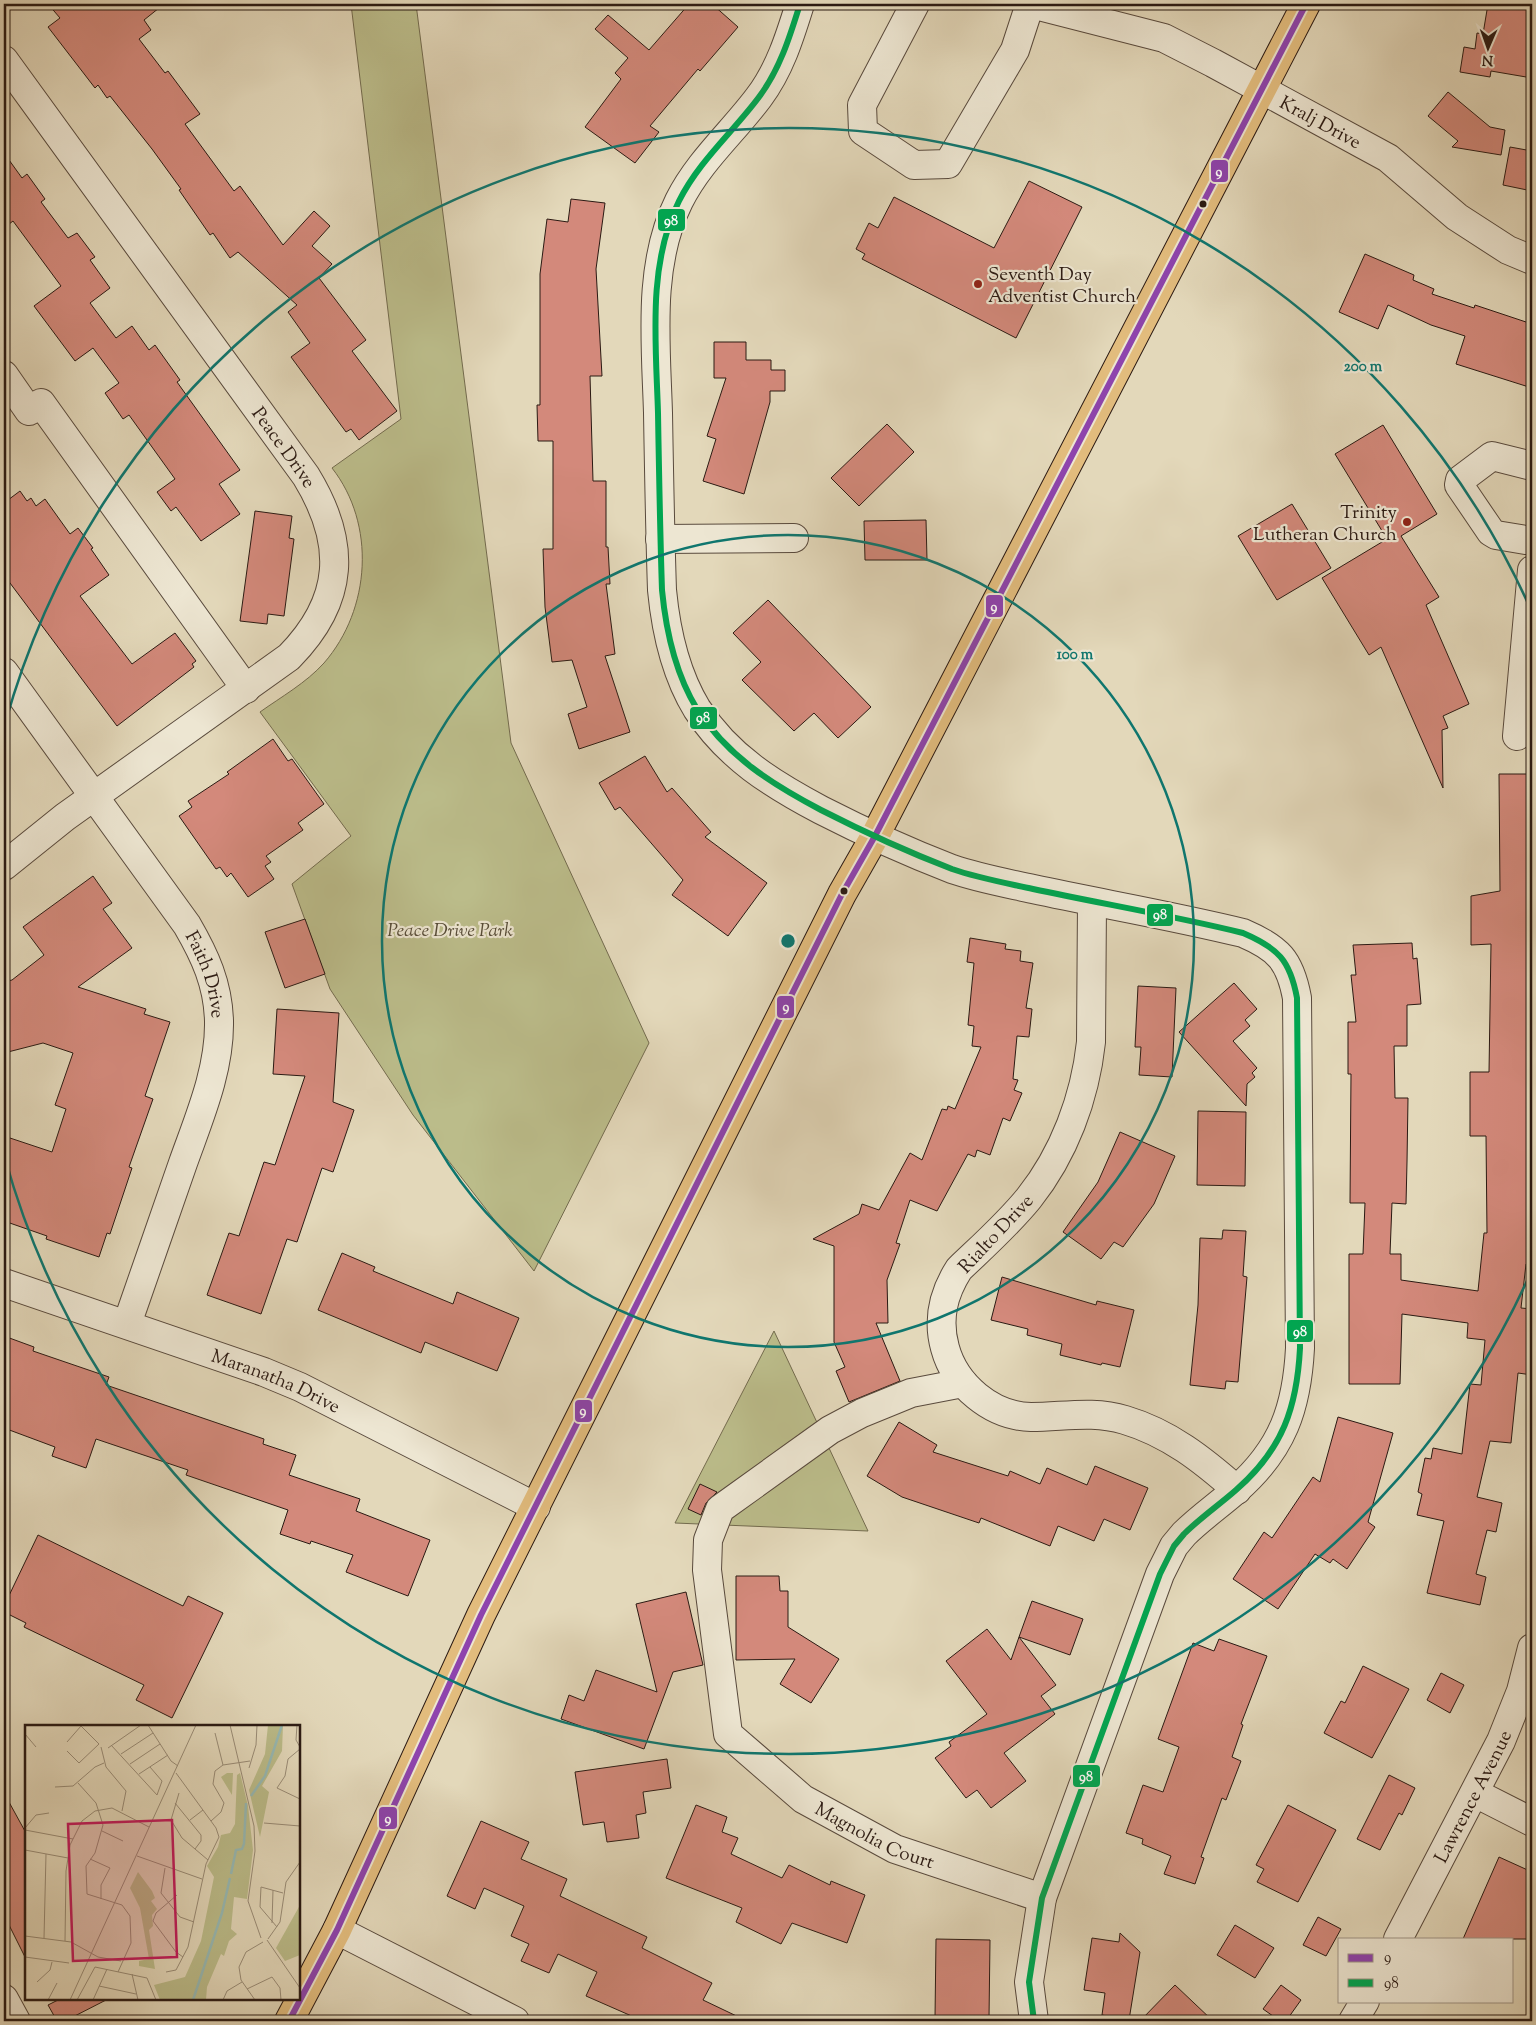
<svg xmlns="http://www.w3.org/2000/svg" width="1536" height="2025" viewBox="0 0 1536 2025" font-family="'Sorts Mill Goudy',serif">
	<style>
		.green { fill: #bbbc8a; stroke: #736b4e }
		.building { fill: #d3897b; stroke: #2b1a13 }
		.lines { fill: none; stroke-linecap: round; stroke-linejoin: round }
		.minor-casing { stroke: #594a3d; stroke-width: 30 }
		.major-casing { stroke: #2b1a13; stroke-width: 30 }
		.minor { stroke: #ede6d2; stroke-width: 28 }
		.major { stroke: #e2bc7d; stroke-width: 28 }
		.bus-1-casing { stroke: #ede6d2; stroke-width: 10 }
		.bus-2-casing { stroke: #ede6d2; stroke-width: 10 }
		.bus-1 { stroke: #8e44ad; stroke-width: 6 }
		.bus-2 { stroke: #00a651; stroke-width: 6 }
		.ring { fill: none; stroke: #0f766e; stroke-width: 2.5 }
		.bus-dot { fill: #2b1a13; stroke: #ede6d2; stroke-width: 2 }
		.poi-dot { fill: #8f2418; stroke: #ede6d2; stroke-width: 2 }
		.labels { text-anchor: middle; stroke-width: 4.5; stroke-linejoin: round; paint-order: stroke }
		.street-label { font-size: 19px; fill: #2b1a13; stroke: #ede6d2 }
		.poi-label { font-size: 19px; fill: #2b1a13; stroke: #ede6d2; text-anchor: start }
		.park-label { font-size: 19px; font-style: italic; fill: #564b37; stroke: #ede6d2 }
		.inset-river { fill: none; stroke: #96b9b4; stroke-width: 2.5 }
		.inset-road { fill: none; stroke: #998c77; stroke-width: 1 }
		.view { fill: #c2185b; fill-opacity: 0.15; stroke: #c2185b; stroke-width: 2.5 }
		.inset-edge { fill: none; stroke: #2b1a13; stroke-width: 2.5 }
		.centre { fill: #0f766e; stroke: #ede6d2; stroke-width: 2.5 }
		.ring-label { font-size: 15px; text-anchor: middle; font-weight: bold; fill: #0f766e; stroke: #ede6d2; stroke-width: 4.5; stroke-linejoin: round; paint-order: stroke }
		.line-badge { stroke: #ede6d2; stroke-width: 2 }
		.badge-label { font-size: 14px; text-anchor: middle; font-weight: bold; fill: #fff }
	</style>
	<rect width="100%" height="100%" fill="#e3d8ba"/>
	<filter id="stains"><feTurbulence type="fractalNoise" baseFrequency=".004" numOctaves="4"/><feColorMatrix values="0 0 0 0 .2 0 0 0 0 .09 0 0 0 0 .02 0 0 0 .5 -.17"/></filter>
	<radialGradient id="worn" r=".72"><stop offset=".6" stop-color="#630" stop-opacity="0"/><stop offset="1" stop-color="#630" stop-opacity=".3"/></radialGradient>
	<g class="green">
		<path d="M351,4H416L511,743L649,1043L534,1271L413,1115L330,989L292,884L351,836L260,712C281,697 306,683 324,663C371,609 376,524 332,468L401,419Z"/>
		<polygon points="774,1331 868,1531 675,1523"/>
	</g>
	<g class="building">
		<polygon points="48,4 164,4 144,20 151,30 139,39 165,73 168,71 200,114 185,124 234,191 240,186 283,245 314,211 330,226 312,246 332,264 319,278 366,340 352,351 397,411 359,440 351,429 346,432 291,357 310,343 288,312 297,305 238,252 230,258 213,233 210,235 179,190 181,189 152,149 110,96 107,98 98,85 95,88 48,27 60,18"/>
		<polygon points="689,4 712,4 738,27 700,71 698,69 650,126 659,132 635,163 585,127 621,79 615,73 628,58 595,29 608,15 649,50"/>
		<polygon points="1488,4 1532,4 1532,78 1491,71 1490,77 1460,72 1464,47 1475,49 1477,33 1483,34"/>
		<polygon points="1448,92 1490,127 1505,130 1501,155 1452,147 1458,141 1428,116"/>
		<polygon points="1510,147 1532,151 1532,191 1503,185"/>
		<polygon points="4,153 22,178 27,174 45,199 41,202 68,238 77,233 95,257 90,260 110,288 90,303 116,338 132,326 149,350 155,345 180,380 177,382 240,470 219,484 240,514 201,541 176,507 171,511 157,492 175,479 129,415 123,419 105,393 119,383 93,348 75,361 34,306 61,286 13,221 4,228"/>
		<polygon points="1029,181 1082,207 1016,338 862,259 865,254 856,249 869,223 878,228 894,197 994,248"/>
		<polygon points="571,199 605,203 596,269 602,376 590,376 593,481 606,481 606,547 608,547 610,584 606,584 615,654 605,656 630,732 579,749 568,714 587,707 572,660 552,662 545,607 543,549 553,549 553,441 538,441 537,405 540,405 540,274 547,219 568,222"/>
		<polygon points="1365,254 1414,275 1413,280 1434,289 1432,294 1474,308 1475,305 1532,324 1532,388 1456,364 1465,336 1431,325 1388,305 1378,329 1339,312"/>
		<polygon points="714,342 746,342 746,360 771,360 771,370 785,370 785,391 770,391 770,402 744,494 703,481 716,439 707,436 726,378 714,378"/>
		<polygon points="887,424 914,452 859,506 831,478"/>
		<polygon points="1383,425 1437,514 1401,536 1439,597 1426,605 1469,704 1443,716 1448,728 1442,730 1443,788 1381,647 1369,655 1322,578 1387,539 1335,454"/>
		<polygon points="20,491 27,501 31,498 36,506 45,499 70,534 78,528 93,548 91,549 109,575 80,596 132,664 175,633 196,661 192,664 194,667 117,726 4,575 4,503"/>
		<polygon points="1292,504 1331,568 1277,600 1238,536"/>
		<polygon points="255,511 292,516 289,538 294,539 284,616 268,614 267,624 240,621"/>
		<polygon points="926,520 927,560 865,560 864,521"/>
		<polygon points="768,600 871,707 838,738 814,713 794,731 742,680 761,662 733,633"/>
		<polygon points="273,739 288,761 292,759 324,804 298,823 303,830 266,856 271,862 265,866 274,879 248,897 231,873 227,877 220,867 216,869 179,816 192,807 188,801 229,774 227,772"/>
		<polygon points="645,756 667,792 672,788 711,832 705,837 767,883 728,936 672,895 683,880 620,807 615,810 599,783"/>
		<polygon points="1499,774 1532,774 1532,886 1528,886 1529,954 1532,954 1532,1265 1526,1264 1521,1308 1532,1309 1532,1375 1518,1373 1511,1443 1490,1441 1477,1497 1502,1503 1496,1532 1487,1530 1476,1574 1486,1577 1480,1605 1427,1593 1444,1521 1417,1515 1422,1494 1418,1492 1425,1458 1431,1459 1433,1448 1462,1454 1470,1384 1481,1385 1485,1340 1467,1338 1468,1323 1402,1314 1400,1384 1349,1384 1349,1254 1363,1254 1365,1203 1350,1203 1351,1074 1348,1074 1348,1022 1356,1022 1351,975 1356,975 1353,945 1412,943 1413,959 1417,958 1421,1004 1407,1005 1407,1046 1394,1046 1395,1098 1408,1098 1407,1162 1406,1204 1392,1203 1390,1254 1401,1254 1401,1280 1478,1291 1484,1233 1487,1233 1486,1136 1470,1136 1470,1072 1489,1072 1491,944 1471,945 1471,896 1500,891"/>
		<polygon points="93,876 112,903 103,909 132,948 78,987 146,1009 144,1014 170,1022 145,1096 153,1099 129,1167 132,1168 110,1234 107,1233 99,1257 46,1239 47,1236 4,1221 4,1136 52,1152 66,1109 55,1105 73,1053 43,1043 4,1053 4,982 12,980 44,955 23,927"/>
		<polygon points="305,919 325,974 285,988 265,932"/>
		<polygon points="970,938 1006,944 1005,949 1021,951 1020,961 1033,963 1026,1008 1032,1009 1029,1037 1017,1036 1013,1079 1018,1080 1014,1090 1022,1093 1010,1121 1003,1118 990,1155 977,1150 975,1157 968,1154 937,1211 910,1200 896,1243 900,1244 887,1280 888,1323 876,1323 900,1381 849,1402 836,1371 845,1367 834,1342 834,1246 813,1239 859,1214 862,1204 879,1210 910,1153 922,1160 942,1109 947,1110 948,1106 955,1109 981,1047 972,1046 974,1026 968,1025 974,963 967,962"/>
		<polygon points="1234,983 1257,1009 1245,1020 1250,1026 1233,1041 1257,1068 1252,1073 1255,1077 1247,1084 1246,1106 1179,1032"/>
		<polygon points="1138,986 1176,988 1172,1077 1139,1075 1141,1047 1135,1047"/>
		<polygon points="277,1009 339,1013 333,1102 354,1110 333,1172 322,1168 297,1242 287,1239 261,1314 207,1295 229,1233 239,1236 264,1162 275,1165 305,1076 273,1074"/>
		<polygon points="1198,1111 1246,1112 1245,1186 1197,1185"/>
		<polygon points="1120,1132 1175,1156 1154,1204 1123,1247 1114,1242 1101,1259 1063,1232 1098,1182"/>
		<polygon points="1223,1230 1246,1231 1243,1276 1247,1277 1238,1382 1226,1381 1225,1389 1190,1385 1198,1305 1200,1238 1222,1239"/>
		<polygon points="342,1253 375,1267 373,1271 453,1304 457,1292 519,1318 497,1371 425,1342 421,1353 318,1310"/>
		<polygon points="1002,1277 1096,1305 1097,1301 1134,1310 1120,1367 1102,1363 1101,1365 1060,1355 1062,1344 1027,1335 1028,1329 991,1320"/>
		<polygon points="4,1336 34,1347 33,1351 109,1377 106,1385 264,1439 263,1444 296,1455 289,1475 360,1499 356,1511 430,1540 408,1596 346,1572 353,1555 311,1541 310,1544 280,1534 288,1510 186,1475 188,1470 96,1439 86,1468 52,1456 55,1447 4,1428"/>
		<polygon points="1338,1417 1393,1433 1368,1522 1375,1527 1347,1569 1333,1559 1330,1563 1315,1554 1278,1609 1233,1579 1264,1532 1272,1538 1313,1477 1320,1482"/>
		<polygon points="899,1422 937,1445 933,1452 1008,1476 1010,1471 1040,1484 1047,1468 1087,1485 1095,1466 1148,1488 1130,1530 1104,1519 1094,1541 1058,1526 1050,1546 981,1518 979,1523 902,1497 867,1476"/>
		<polygon points="700,1484 717,1492 706,1503 701,1515 688,1509"/>
		<polygon points="38,1535 183,1606 188,1596 223,1613 172,1718 136,1700 144,1685 24,1627 26,1623 4,1612 4,1606"/>
		<polygon points="736,1576 779,1576 780,1591 788,1591 788,1627 839,1659 811,1703 780,1684 795,1659 736,1660"/>
		<polygon points="686,1592 703,1665 673,1672 644,1749 561,1719 569,1695 584,1701 596,1670 657,1692 636,1604"/>
		<polygon points="1032,1601 1083,1619 1070,1655 1019,1637"/>
		<polygon points="987,1629 1011,1660 1019,1637 1056,1685 1041,1696 1055,1714 1004,1753 1026,1781 991,1808 977,1790 966,1798 935,1758 951,1746 949,1742 987,1714 946,1661"/>
		<polygon points="1219,1639 1267,1656 1241,1724 1243,1725 1232,1757 1241,1761 1226,1800 1222,1798 1201,1857 1204,1858 1195,1884 1164,1874 1171,1856 1142,1844 1143,1839 1126,1833 1143,1785 1163,1792 1179,1747 1158,1739 1193,1643 1214,1651"/>
		<polygon points="1363,1666 1409,1689 1372,1758 1324,1733 1341,1701 1345,1703"/>
		<polygon points="1441,1673 1464,1685 1450,1713 1427,1700"/>
		<polygon points="667,1759 671,1788 643,1792 646,1813 636,1815 639,1838 607,1842 604,1822 583,1825 575,1772"/>
		<polygon points="1389,1775 1415,1788 1402,1815 1399,1813 1380,1850 1357,1839"/>
		<polygon points="4,1793 26,1833 26,1959 4,1915"/>
		<polygon points="696,1805 727,1817 722,1832 738,1838 731,1854 782,1878 789,1865 830,1885 831,1881 865,1895 847,1943 792,1923 781,1944 736,1922 742,1908 666,1878"/>
		<polygon points="1288,1805 1336,1830 1298,1902 1257,1882 1264,1869 1256,1865"/>
		<polygon points="481,1821 529,1842 521,1859 567,1879 560,1896 647,1937 642,1948 712,1983 703,2000 747,2021 643,2021 586,1996 597,1972 558,1954 549,1973 521,1961 529,1944 511,1936 524,1906 484,1888 475,1909 447,1896"/>
		<polygon points="1499,1857 1532,1872 1532,1939 1463,1939"/>
		<polygon points="1318,1917 1341,1929 1326,1956 1303,1945"/>
		<polygon points="1235,1925 1274,1948 1255,1978 1217,1955"/>
		<polygon points="1120,1933 1140,1952 1129,2020 1102,2015 1105,1993 1084,1990 1092,1938 1119,1942"/>
		<polygon points="936,1939 990,1940 989,2018 935,2018"/>
		<polygon points="1175,1985 1213,2021 1140,2021"/>
		<polygon points="1281,1985 1301,2000 1286,2021 1280,2021 1263,2009"/>
		<polygon points="60,1999 108,1999 65,2021 57,2021 48,2005"/>
	</g>
	<g class="lines">
		<defs>
			<g id="minor">
				<path d="M800,4C790,36 780,69 759,97C733,132 699,161 679,201C647,265 656,344 658,413C659,472 660,531 662,590C666,632 675,673 697,709C728,757 772,784 821,810C864,832 908,852 952,869C978,878 1006,883 1033,889C1103,904 1174,916 1243,933C1278,948 1290,960 1297,998L1300,1348C1297,1407 1283,1449 1236,1490C1219,1505 1200,1518 1184,1534L1174,1546L1160,1574L1042,1898L1029,1982L1034,2021"/>
				<polyline points="915,4 862,105 863,131 914,165 948,164 1015,50 1030,4"/>
				<path id="s1" d="M1031,4L1164,38L1213,63L1388,158L1457,217L1508,250L1532,260"/>
				<path id="s2" d="M4,60L306,476C347,543 345,600 289,657L65,817L4,866"/>
				<polyline points="4,375 29,411 41,403 246,689"/>
				<polyline points="1532,466 1492,456 1460,480 1459,485 1491,532 1496,535 1532,541"/>
				<polyline points="660,539 794,538"/>
				<path id="s3" d="M4,672L187,925C205,956 218,984 219,1021C220,1070 199,1118 183,1163C164,1217 146,1270 127,1324"/>
				<polyline points="1517,736 1532,570"/>
				<path d="M1092,902L1091,1042C1085,1098 1064,1154 1029,1198C1008,1224 983,1246 959,1269C943,1294 937,1319 945,1348C955,1385 991,1416 1031,1417C1064,1417 1092,1410 1125,1420C1169,1433 1203,1460 1237,1490"/>
				<path id="s4" d="M4,1283L264,1372L300,1387L536,1507"/>
				<path id="s5" d="M963,1383L911,1393L862,1413L830,1430L720,1509L708,1540L707,1570L728,1734L803,1799L895,1849L1042,1898"/>
				<polyline points="1475,1793 1532,1822"/>
				<polyline points="337,1930 515,2021"/>
				<path id="s6" d="M1398,1939L1501,1741L1521,1691L1532,1648"/>
				<polyline points="4,1999 16,2021"/>
				<polyline points="1353,2021 1365,2001"/>
			</g>
			<polyline id="major" points="289,2021 337,1930 481,1615 842,894 875,836 1306,4"/>
		</defs>
		<use href="#minor" class="minor-casing"/>
		<use href="#major" class="major-casing"/>
		<use href="#minor" class="minor"/>
		<use href="#major" class="major"/>
		<defs>
			<polyline id="bus-1" points="289,2021 337,1930 481,1615 842,894 875,836 1306,4"/>
			<path id="bus-2" d="M800,4C790,36 780,69 759,97C733,132 699,161 679,201C647,265 656,344 658,413C659,472 660,531 662,590C666,632 675,673 697,709C728,757 772,784 821,810C864,832 908,852 952,869C978,878 1006,883 1033,889C1103,904 1174,916 1243,933C1278,948 1290,960 1297,998L1300,1348C1297,1407 1283,1449 1236,1490C1219,1505 1200,1518 1184,1534L1174,1546L1160,1574L1042,1898L1029,1982L1034,2021"/>
		</defs>
		<use href="#bus-1" class="bus-1-casing"/>
		<use href="#bus-2" class="bus-2-casing"/>
		<use href="#bus-1" class="bus-1"/>
		<use href="#bus-2" class="bus-2"/>
	</g>
	<g class="ring">
		<circle cx="788" cy="941" r="406"/>
		<path d="M1531 1272A813 813 0 0 1 5 1158M5 724A813 813 0 0 1 1531 610"/>
	</g>
	<g class="bus-dot">
		<circle cx="1203" cy="204" r="4.5"/>
		<circle cx="844" cy="891" r="4.5"/>
	</g>
	<g class="poi-dot">
		<circle cx="978" cy="284" r="5"/>
		<circle cx="1407" cy="522" r="5"/>
	</g>
	<g class="labels">
		<g class="street-label">
			<text dy="7" stroke="none"><textPath href="#s1" startOffset="315">Kralj Drive</textPath></text>
			<text dy="7" stroke="none"><textPath href="#s2" startOffset="478">Peace Drive</textPath></text>
			<text dy="7" stroke="none"><textPath href="#s3" startOffset="366">Faith Drive</textPath></text>
			<text transform="translate(995 1233) rotate(-47)" y="7">Rialto Drive</text>
			<text dy="7" stroke="none"><textPath href="#s4" startOffset="289">Maranatha Drive</textPath></text>
			<text dy="7" stroke="none"><textPath href="#s6" startOffset="161">Lawrence Avenue</textPath></text>
			<text dy="7" stroke="none"><textPath href="#s5" startOffset="686">Magnolia Court</textPath></text>
		</g>
		<g class="poi-label">
			<text x="988" y="280">Seventh Day<tspan x="988" dy="22">Adventist Church</tspan></text>
			<text x="1397" y="518" text-anchor="end">Trinity<tspan x="1397" dy="22">Lutheran Church</tspan></text>
		</g>
		<g class="park-label">
			<text x="450" y="936">Peace Drive Park</text>
		</g>
	</g>
	<g transform="translate(25 1725)">
		<rect width="275" height="275" fill="#e3d8ba"/>
		<path d="M243,0H258L257,26L237,61L244,67L235,112L224,65L240,29ZM202,48H208L207,70L196,52ZM215,48L223,81L228,125L222,174L209,172L206,204L212,209L204,216L199,231L196,229L182,262L181,275H135L129,260L160,252L176,216L189,152L182,141L193,122L196,110L205,108L210,99L212,50ZM113,147L127,166L130,173L126,176L132,184L127,190L128,201L124,205L130,244L114,241V236L124,234L115,183L105,163ZM275,180V230L260,236L251,223Z" fill="#bbbc8a"/>
		<path class="inset-river" d="M226,71L240,51L257,0M206,149L211,125L217,124L219,119L221,78M168,275L197,188L205,153"/>
		<path class="inset-road" d="M123,0L146,36L153,41M205,0L229,101L230,126L223,176L236,213M272,0L271,15L275,22M190,8L198,40M0,9L11,22M42,17L56,1M86,20L132,70L137,56L125,42M76,22L81,42L101,66L97,86M83,23L116,0M275,24L263,34L260,51L252,63L275,74M42,26L54,38L74,19L55,0M96,29L128,8M105,39L135,19M224,43L231,20L232,0M114,49L143,30M53,58L71,78L78,100L70,128L61,141L62,169L97,180L105,191L106,218L93,247M30,62L48,61L70,42L79,38M154,68L146,95L157,113L183,135M150,78L176,110V116L170,124M165,95L178,85M186,96L196,87L199,78L188,59L190,46L198,40L225,36M239,98L275,101M0,103L11,90L24,88M0,105L48,114M77,106L98,116M0,125L43,133M112,131L177,154M65,134L85,143L76,160V174M140,143L136,168L155,192L169,197M152,170L131,188L128,196L151,227L158,232M247,198L248,165M252,202L235,182L236,162L258,168M0,211L46,217L73,232L96,236M19,213L21,129M243,214L255,197L261,157L275,137M242,215L275,263M40,216L41,146L45,120L57,96L70,86L87,83L124,102M0,232L44,238M141,247L151,245L163,222L181,139L194,112L191,103L151,48M107,249L113,275M12,257L25,245L27,237M74,261L111,269M222,264L247,252L255,263L256,275M23,275L32,258M45,275L171,0M52,275L70,242L122,253L131,275M68,275L82,244M198,275L202,266L217,257M230,275L216,255L214,242L221,227L238,217"/>
		<path class="view" d="M147,95L152,232L48,236L43,99Z"/>
		<rect width="275" height="275" class="inset-edge"/>
	</g>
	<circle cx="788" cy="941" r="8" class="centre"/>
	<g class="ring-label">
		<text x="1363" y="371">200 m</text>
		<text x="1075" y="659">100 m</text>
	</g>
	<g class="line-badge">
		<rect x="1210" y="159" width="19" height="24" rx="5" fill="#8e44ad"/>
		<rect x="657" y="208" width="29" height="24" rx="5" fill="#00a651"/>
		<rect x="985" y="594" width="19" height="24" rx="5" fill="#8e44ad"/>
		<rect x="689" y="706" width="29" height="24" rx="5" fill="#00a651"/>
		<rect x="1146" y="903" width="28" height="24" rx="5" fill="#00a651"/>
		<rect x="776" y="995" width="19" height="24" rx="5" fill="#8e44ad"/>
		<rect x="1286" y="1319" width="28" height="24" rx="5" fill="#00a651"/>
		<rect x="574" y="1399" width="19" height="24" rx="5" fill="#8e44ad"/>
		<rect x="1072" y="1764" width="29" height="24" rx="5" fill="#00a651"/>
		<rect x="378" y="1806" width="20" height="24" rx="5" fill="#8e44ad"/>
	</g>
	<g class="badge-label">
		<text x="1219" y="176">9</text>
		<text x="671" y="225">98</text>
		<text x="994" y="611">9</text>
		<text x="703" y="722">98</text>
		<text x="1160" y="919">98</text>
		<text x="786" y="1011">9</text>
		<text x="1300" y="1336">98</text>
		<text x="583" y="1415">9</text>
		<text x="1086" y="1781">98</text>
		<text x="388" y="1823">9</text>
	</g>
	<rect width="1536" height="2025" fill="none" stroke="#e3d8ba" stroke-width="20"/>
	<rect x="5" y="5" width="1526" height="2015" fill="none" stroke="#2b1a13" stroke-width="2.5"/>
	<rect x="10" y="10" width="1516" height="2005" fill="none" stroke="#2b1a13"/>
	<rect x="1338" y="1938" width="175" height="65" fill="#ede6d2" stroke="#9f9486"/>
	<rect x="1348" y="1954" width="25" height="8" fill="#8e44ad" stroke="#9f9486"/>
	<text x="1384" y="1962" font-size="15" fill="#2b1a13">9</text>
	<rect x="1348" y="1979" width="25" height="8" fill="#00a651" stroke="#9f9486"/>
	<text x="1384" y="1988" font-size="15" fill="#2b1a13">98</text>
	<g transform="translate(1488 48) rotate(182)" stroke="#ede6d2" stroke-width="4" paint-order="stroke">
	<path d="M0-4L9 19L0 12L-9 19Z" fill="#2b1a13"/>
	<text y="-8" font-size="14" font-weight="bold" text-anchor="middle" fill="#2b1a13">N</text>
	</g>
	<rect width="100%" height="100%" filter="url(#stains)"/>
	<rect width="100%" height="100%" fill="url(#worn)"/>
</svg>
